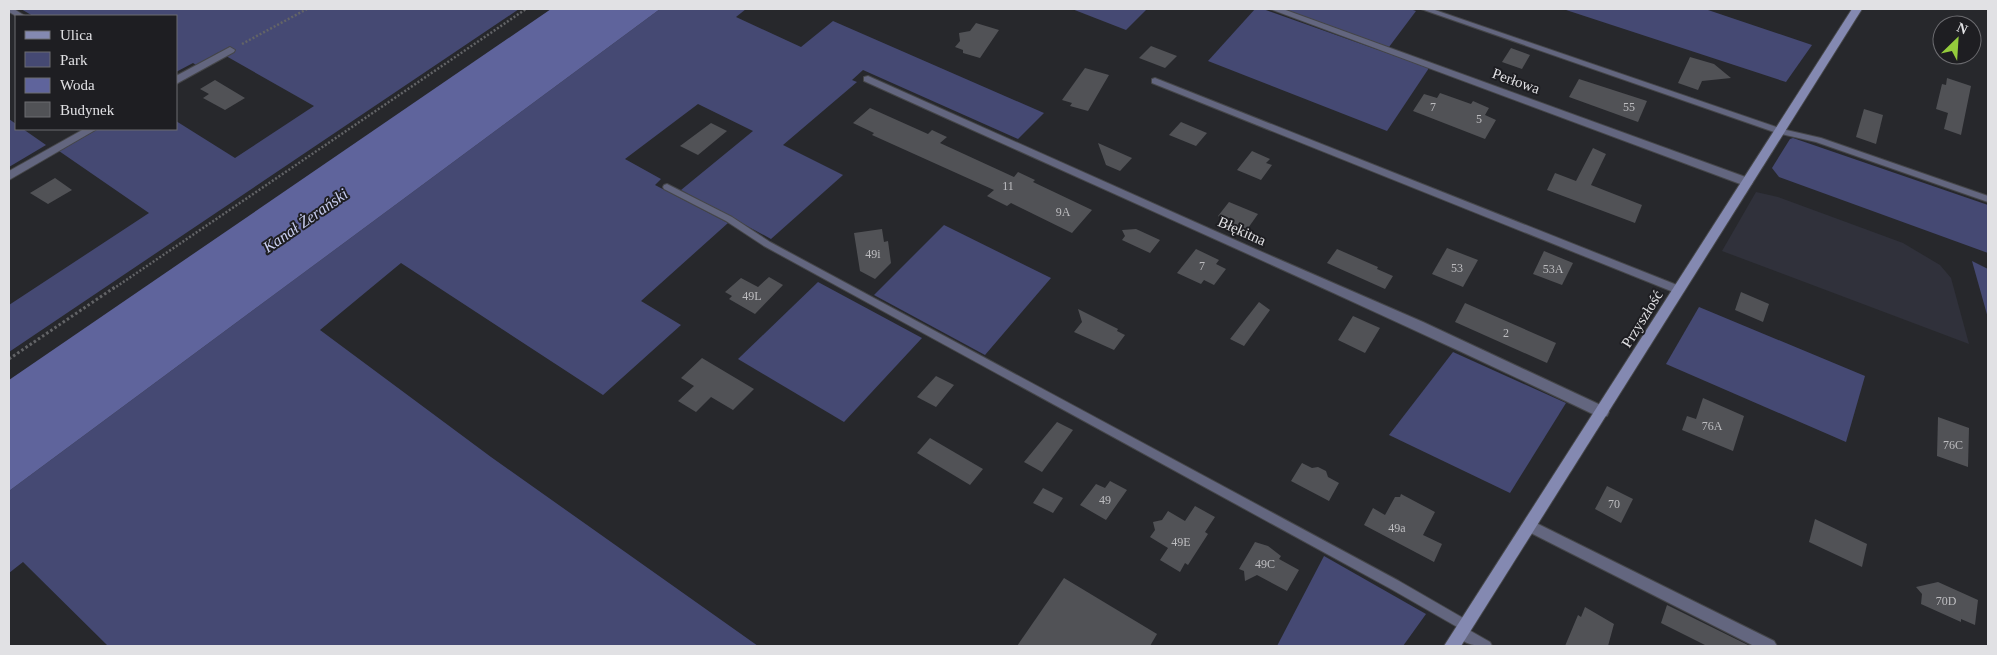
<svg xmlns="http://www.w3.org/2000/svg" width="1997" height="655" viewBox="0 0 1997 655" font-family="'Times New Roman',serif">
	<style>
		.built { fill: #30313b }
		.green { fill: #454973 }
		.water { fill: #5f649c }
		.building { fill: #515256 }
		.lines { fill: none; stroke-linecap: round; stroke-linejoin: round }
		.lane-casing { stroke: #454649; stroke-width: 2 }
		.street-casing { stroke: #454649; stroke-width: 2 }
		.secondary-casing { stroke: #454649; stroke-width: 2 }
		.path-far1 { stroke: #636467; stroke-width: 2.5; stroke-dasharray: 2 2; stroke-linecap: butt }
		.path { stroke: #636467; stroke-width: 3; stroke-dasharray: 2.5 2.5; stroke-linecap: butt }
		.lane { fill: #63667f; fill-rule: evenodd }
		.street { fill: #63667f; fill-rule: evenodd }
		.secondary { fill: #8489b1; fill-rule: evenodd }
		.labels { text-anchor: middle; stroke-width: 4; stroke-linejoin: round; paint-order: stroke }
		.number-label { font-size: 12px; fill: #bdbdc0 }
		.street-label { font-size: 15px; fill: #e1e1e4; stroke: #1e1e22 }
		.water-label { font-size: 16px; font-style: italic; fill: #c9cef0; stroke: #1e1e22 }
	</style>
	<rect width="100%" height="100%" fill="#27282c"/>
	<polygon class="built" points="1756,192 1778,197 1903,243 1940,265 1951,278 1969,344 1722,251"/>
	<g class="green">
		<polygon points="21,9 519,9 9,352 9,305 149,213 59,151 98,129 176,129 176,121 235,158 314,106 219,52 196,65 193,63 176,72 176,16 33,16"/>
		<polygon points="660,9 746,9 736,17 801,47 833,21 1044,113 1018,139 863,70 852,80 857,82 783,145 843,175 771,239 681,190 753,131 698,104 625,159 661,179 655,185 728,223 641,301 681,325 603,395 401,263 320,330 491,457 758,646 108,646 23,562 9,573 9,491"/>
		<polygon points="1072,9 1147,9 1126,30"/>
		<polygon points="1255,9 1263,9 1429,68 1387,131 1208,61"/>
		<polygon points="1283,9 1410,9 1416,11 1389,47"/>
		<polygon points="1563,9 1705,9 1812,45 1786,82"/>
		<polygon points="9,119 16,124 16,129 23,129 46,145 9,167"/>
		<polygon points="1793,138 1988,205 1988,253 1779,177 1772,168 1790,139"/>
		<polygon points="944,225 1051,278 985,355 874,295"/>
		<polygon points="1972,261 1988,269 1988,318"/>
		<polygon points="818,282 922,338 844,422 738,359"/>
		<polygon points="1699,307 1865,376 1846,442 1666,364"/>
		<polygon points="1453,352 1566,403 1510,493 1389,435"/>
		<polygon points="1324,556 1426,614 1403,646 1277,646"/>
	</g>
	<polygon class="water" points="551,9 660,9 9,491 9,380"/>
	<g class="building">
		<polygon points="976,23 999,30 980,58 963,53 963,50 955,47 960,41 959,33 970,31"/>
		<polygon points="1151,46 1177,56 1165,68 1139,58"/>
		<polygon points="1511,48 1530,55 1522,69 1502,62"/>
		<polygon points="1690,57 1714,64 1731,78 1702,81 1698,90 1678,83"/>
		<polygon points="1085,68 1109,75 1088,111 1070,106 1072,103 1062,100"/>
		<polygon points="1947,78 1971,86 1961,135 1944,129 1948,113 1936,109 1942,84 1946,85"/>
		<polygon points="1579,79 1647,101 1638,122 1569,97"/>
		<polygon points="215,80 245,98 225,110 203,98 209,94 200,89"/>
		<polygon points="1440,93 1471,104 1473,101 1489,108 1485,115 1496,120 1485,139 1413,111 1424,94 1437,98"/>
		<polygon points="870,108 928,134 932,130 947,137 940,143 1014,177 1018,172 1035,180 1033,182 1092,210 1072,233 1011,203 1007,206 987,196 994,190 872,135 874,133 853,123"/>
		<polygon points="1864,109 1883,115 1876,144 1856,137"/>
		<polygon points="1181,122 1207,133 1196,146 1169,135"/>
		<polygon points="711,123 727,131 698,155 680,146"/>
		<polygon points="1098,143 1132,158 1120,171 1106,165"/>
		<polygon points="1593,148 1606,154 1591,185 1642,205 1635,223 1547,190 1555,173 1576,181"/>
		<polygon points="1252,151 1270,159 1266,163 1272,165 1261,180 1237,170"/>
		<polygon points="55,178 72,190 48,204 30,193"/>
		<polygon points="1229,202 1258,214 1246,231 1218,216"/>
		<polygon points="882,229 884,242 888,241 891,263 875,279 860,271 854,233"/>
		<polygon points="1136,229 1160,240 1150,253 1122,240 1125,236 1122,230"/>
		<polygon points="1447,248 1478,260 1463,287 1432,274"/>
		<polygon points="1196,249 1219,260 1216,264 1226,269 1214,285 1204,280 1201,284 1177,273"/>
		<polygon points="1337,249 1378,267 1377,269 1393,276 1385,289 1327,263"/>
		<polygon points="1544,251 1573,263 1562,285 1533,274"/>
		<polygon points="769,277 783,285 755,314 729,299 732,296 725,292 741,278 758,287"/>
		<polygon points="1741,292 1769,304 1763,322 1735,310"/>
		<polygon points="1259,302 1270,310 1244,346 1230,339"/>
		<polygon points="1465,303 1556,343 1547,363 1455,322"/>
		<polygon points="1078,309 1118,329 1117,331 1125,335 1114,350 1074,332 1082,322"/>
		<polygon points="1353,316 1380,328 1365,353 1338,340"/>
		<polygon points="702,358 754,389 733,410 711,397 696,412 678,401 694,386 681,378"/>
		<polygon points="936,376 954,385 936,407 917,397"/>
		<polygon points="1703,398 1744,416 1733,451 1682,430 1687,416 1696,419"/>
		<polygon points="1938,417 1969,428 1968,467 1937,456"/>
		<polygon points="1057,422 1073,430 1042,472 1024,462"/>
		<polygon points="930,438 983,469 970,485 917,453"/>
		<polygon points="1302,463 1312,468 1318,467 1326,471 1328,477 1339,483 1329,501 1291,481"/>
		<polygon points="1110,481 1127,490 1106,520 1080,505 1096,484 1105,488"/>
		<polygon points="1607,486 1633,499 1621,523 1595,509"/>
		<polygon points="1043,488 1063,498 1053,513 1033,503"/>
		<polygon points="1401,494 1435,512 1423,535 1442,544 1434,562 1364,525 1373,508 1385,515 1395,497 1400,497"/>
		<polygon points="1195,506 1215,517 1205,532 1208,534 1188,565 1185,563 1180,572 1160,560 1168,548 1150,537 1155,530 1153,522 1162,520 1168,511 1185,521"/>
		<polygon points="1815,519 1867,544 1862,567 1809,542"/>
		<polygon points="1255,542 1268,546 1281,556 1279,559 1299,570 1287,591 1257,575 1245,581 1244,571 1239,569"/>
		<polygon points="1064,578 1157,634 1150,646 1017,646"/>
		<polygon points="1938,582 1978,600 1975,625 1961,619 1961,622 1921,604 1922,594 1916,587"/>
		<polygon points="1667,605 1750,646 1707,646 1661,623"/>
		<polygon points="1585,607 1614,624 1608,646 1565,646 1578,615 1581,617"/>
	</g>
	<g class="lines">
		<defs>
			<g id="lane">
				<polygon points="9,9 14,9 25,16 16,16 9,12"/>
				<polygon points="1421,9 1432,9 1782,129 1821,138 1988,196 1988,202 1816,142 1777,133"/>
				<polygon points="1155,78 1682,287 1684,290 1679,294 1676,293 1152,83 1152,79"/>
				<path d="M667,184L732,217L770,242L1399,581L1470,622L1472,626L1469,630L1490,642L1492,646C1480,646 1462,646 1456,633L1459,628L1391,589L764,246L726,221L664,189L663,187L664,185Z"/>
			</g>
			<g id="street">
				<polygon points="1270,9 1283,9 1751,179 1753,182 1751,185 1743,185"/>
				<polygon points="230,47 235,50 234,52 176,84 176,76"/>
				<path d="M868,76L1253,248L1423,322L1607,408L1609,412L1607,416L1602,417L1597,416C1355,300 1109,192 864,81V77Z"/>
				<polygon points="84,129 97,129 9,180 9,171"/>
				<polygon points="1530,520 1774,641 1777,646 1754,646 1525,530 1523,526 1525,522"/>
			</g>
			<polygon id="secondary" points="1852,9 1862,9 1461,646 1444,646"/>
		</defs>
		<use href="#lane" class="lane-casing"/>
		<use href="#street" class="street-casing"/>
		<use href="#secondary" class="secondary-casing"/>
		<g class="path-far1">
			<polyline points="242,44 307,9"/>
			<polyline points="113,289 526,9"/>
		</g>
		<polyline class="path" points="9,359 115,287"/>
		<use href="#lane" class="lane"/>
		<use href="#street" class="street"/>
		<use href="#secondary" class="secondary"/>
	</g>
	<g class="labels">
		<g class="number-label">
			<text x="1433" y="111">7</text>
			<text x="1629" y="111">55</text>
			<text x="1479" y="123">5</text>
			<text x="1008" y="190">11</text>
			<text x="1063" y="216">9A</text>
			<text x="873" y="258">49i</text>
			<text x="1202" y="270">7</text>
			<text x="1457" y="272">53</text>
			<text x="1553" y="273">53A</text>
			<text x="752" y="300">49L</text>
			<text x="1506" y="337">2</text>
			<text x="1712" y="430">76A</text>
			<text x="1953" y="449">76C</text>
			<text x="1105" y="504">49</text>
			<text x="1614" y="508">70</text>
			<text x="1397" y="532">49a</text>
			<text x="1181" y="546">49E</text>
			<text x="1265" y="568">49C</text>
			<text x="1946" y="605">70D</text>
		</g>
		<g class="street-label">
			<text transform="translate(1516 81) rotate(20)" y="5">Perłowa</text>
			<text transform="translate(1242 231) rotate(24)" y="5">Błękitna</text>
			<text transform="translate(1642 319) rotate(-58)" y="5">Przyszłość</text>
		</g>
		<g class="water-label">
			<text transform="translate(305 220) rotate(-35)" y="6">Kanał Żerański</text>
		</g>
	</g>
	<rect width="1997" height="655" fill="none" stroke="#e1e1e4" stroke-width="20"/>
	<rect x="15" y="15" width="162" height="115" fill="#1e1e22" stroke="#6c6c70"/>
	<rect x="25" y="31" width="25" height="8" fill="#8489b1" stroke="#6c6c70"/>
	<text x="60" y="40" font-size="15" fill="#e1e1e4">Ulica</text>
	<rect x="25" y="52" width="25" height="15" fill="#454973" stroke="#6c6c70"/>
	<text x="60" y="65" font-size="15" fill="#e1e1e4">Park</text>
	<rect x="25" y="78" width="25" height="15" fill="#5f649c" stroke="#6c6c70"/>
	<text x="60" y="90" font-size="15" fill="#e1e1e4">Woda</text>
	<rect x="25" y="102" width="25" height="15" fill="#515256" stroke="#6c6c70"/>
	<text x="60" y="115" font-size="15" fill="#e1e1e4">Budynek</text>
	<g transform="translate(1957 40) rotate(25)"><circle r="24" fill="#1e1e22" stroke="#6c6c70"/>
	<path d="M0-4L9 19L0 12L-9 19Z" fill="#94cc3c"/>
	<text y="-8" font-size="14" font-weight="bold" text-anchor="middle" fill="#e1e1e4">N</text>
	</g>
</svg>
